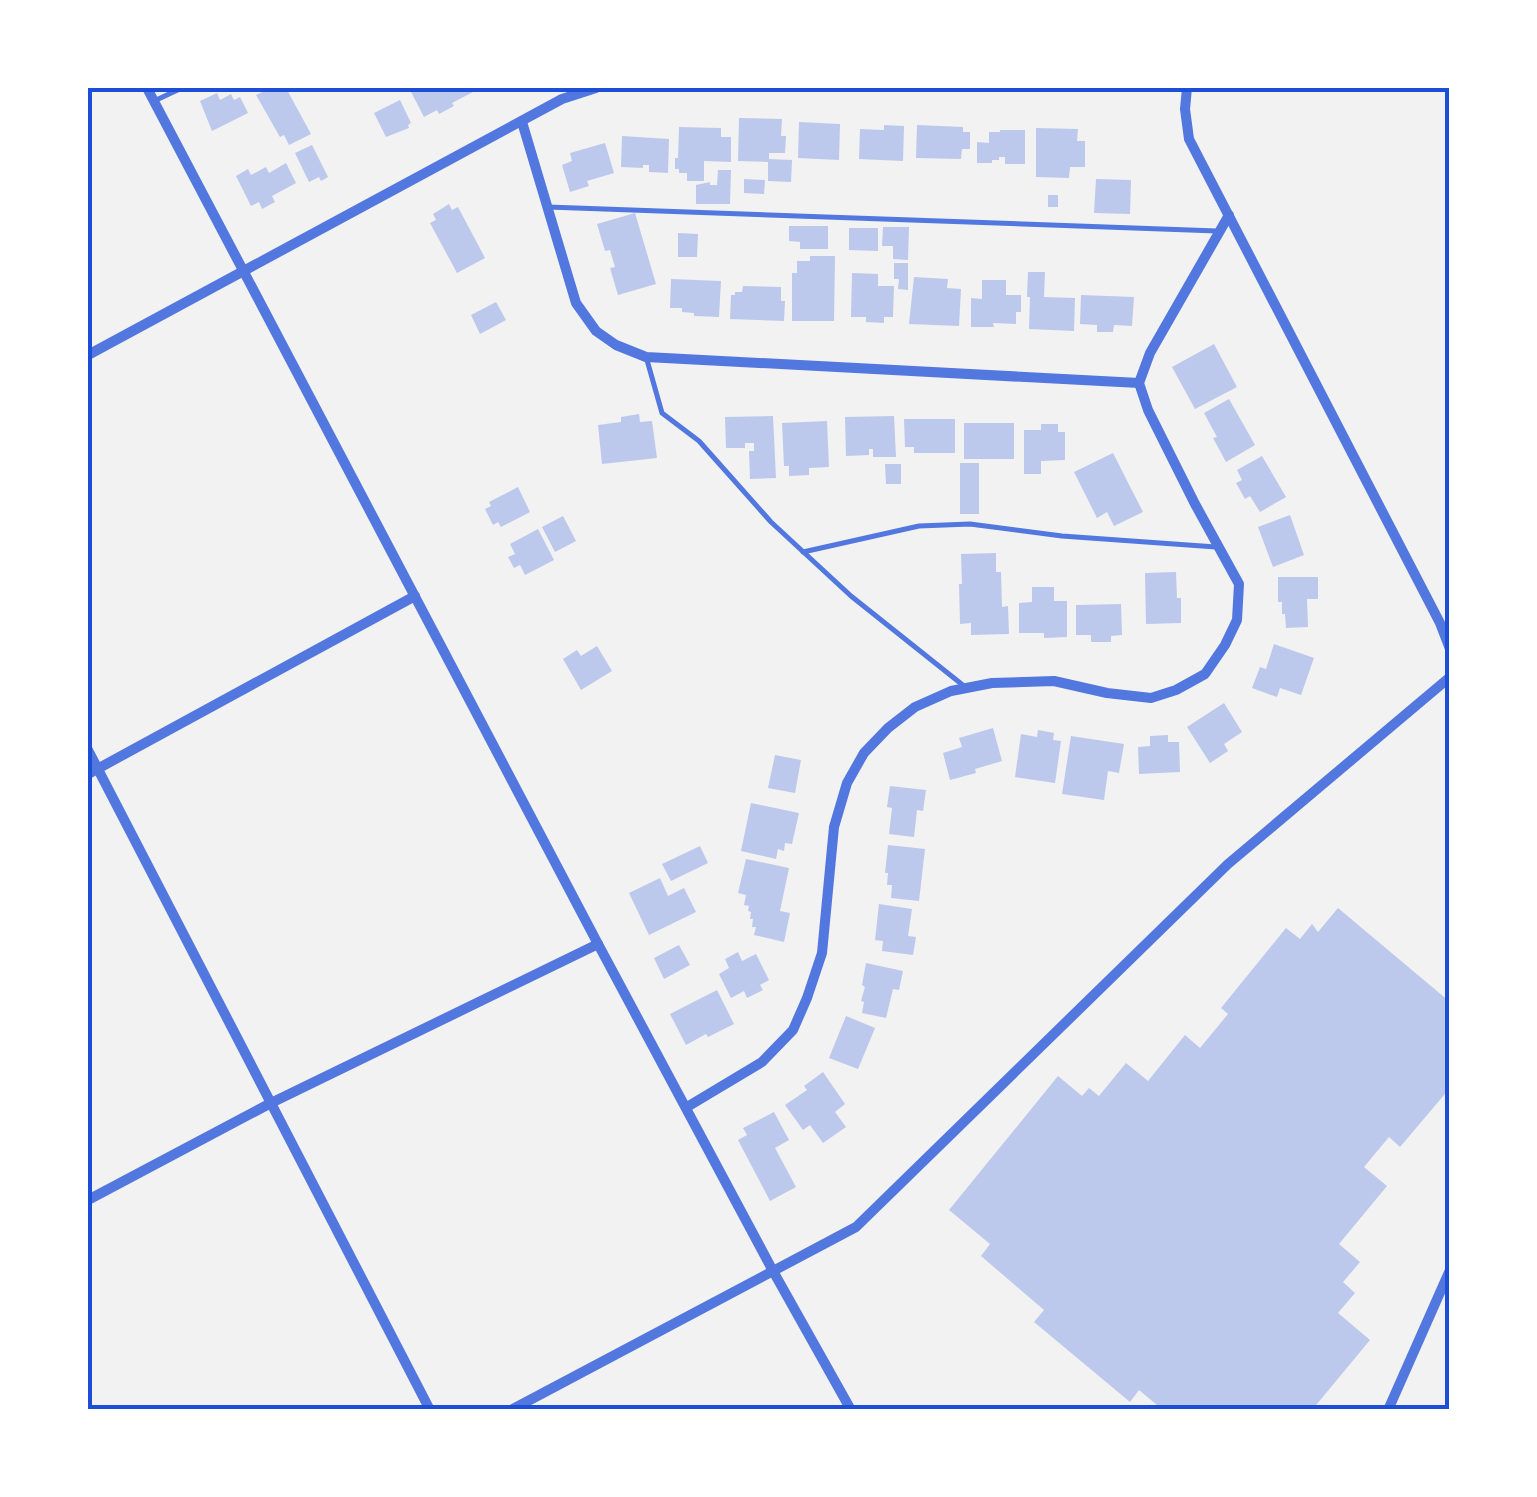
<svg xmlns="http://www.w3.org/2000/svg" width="1537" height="1497" viewBox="0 0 1537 1497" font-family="'Source Serif 4',serif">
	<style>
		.building { fill: #bdc9ec }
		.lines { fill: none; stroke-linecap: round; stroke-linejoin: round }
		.service { stroke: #5277de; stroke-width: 5 }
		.minor { stroke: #5277de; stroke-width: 10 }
		.neatline { fill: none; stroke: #1d4ed8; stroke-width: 4 }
	</style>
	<rect width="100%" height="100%" fill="#f2f2f2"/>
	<g class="building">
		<polygon points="271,88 286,88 311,134 289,145 284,135 280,137 256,95"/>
		<polygon points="409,88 470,88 473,92 452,103 454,106 439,114 437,110 424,117"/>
		<polygon points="217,93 220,100 231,94 234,100 240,97 248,113 212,131 200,101"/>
		<polygon points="400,100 411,123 408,125 409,128 386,137 374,113"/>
		<polygon points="739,118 782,119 781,136 786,136 785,153 769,153 769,159 792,160 791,182 768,181 768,162 738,161"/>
		<polygon points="799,122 840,124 839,160 798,158"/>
		<polygon points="884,125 904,126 903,161 859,159 860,129 884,130"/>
		<polygon points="917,125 963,127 963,132 970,132 970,149 962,149 961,159 916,158"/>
		<polygon points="679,127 721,128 721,137 731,137 731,162 704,161 704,181 687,181 687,173 679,173 679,169 675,169 675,158 678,158"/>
		<polygon points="1036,128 1078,129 1077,141 1085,141 1085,167 1070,167 1069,178 1036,177"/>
		<polygon points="1000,130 1025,130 1025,164 1005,164 1005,157 999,157 999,160 992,160 992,163 977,163 977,142 989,143 989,132 1000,132"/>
		<polygon points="622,136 669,139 668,173 649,172 649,165 643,165 643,168 621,167"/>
		<polygon points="605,143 614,173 587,181 589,186 570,192 562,165 572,161 570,153"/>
		<polygon points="312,145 328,177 321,181 319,177 309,182 295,153"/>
		<polygon points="286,163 296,183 272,196 275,202 262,209 259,202 251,206 236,176 248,169 251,175 266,167 269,173"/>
		<polygon points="718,170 731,170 730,204 696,204 696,185 710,182 710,185 717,185"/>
		<polygon points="744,179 765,180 764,194 744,193"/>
		<polygon points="1096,179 1131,180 1130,214 1094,213"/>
		<rect x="1048" y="195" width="10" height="12"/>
		<polygon points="449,204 452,210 458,207 485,258 457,273 430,223 436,220 433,214"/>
		<polygon points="635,213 656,284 618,295 610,268 615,267 610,250 605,251 597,224"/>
		<polygon points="789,226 828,226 828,249 800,249 800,242 789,241"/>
		<polygon points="883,227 909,227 908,260 893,259 893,246 882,246"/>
		<polygon points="849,228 878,228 878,251 849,250"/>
		<polygon points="678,233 698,234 697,257 678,257"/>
		<polygon points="810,256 835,256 834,321 792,321 792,273 797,273 797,261 810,261"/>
		<polygon points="894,263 908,263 908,290 898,289 899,279 894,279"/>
		<polygon points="1028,272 1045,272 1044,297 1075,298 1074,331 1029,329 1030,297 1027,297"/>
		<polygon points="852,273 878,274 878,286 894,286 893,317 884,317 884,323 866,322 866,317 851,317"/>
		<polygon points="914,277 948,279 947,288 961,289 959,326 909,324"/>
		<polygon points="671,279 721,281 719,317 694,316 694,313 682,312 682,308 670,308"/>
		<polygon points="982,280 1006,280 1006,295 1021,295 1021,312 1016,312 1016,324 993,323 994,327 971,327 971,298 982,299"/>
		<polygon points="743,286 781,287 781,301 785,301 784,321 730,319 731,295 735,295 735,292 742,292"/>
		<polygon points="1081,295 1134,297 1132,326 1114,325 1113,332 1097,332 1097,325 1080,324"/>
		<polygon points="496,302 506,320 480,334 471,315"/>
		<polygon points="1214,344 1237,387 1195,409 1172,367"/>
		<polygon points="1229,399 1255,445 1226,462 1213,438 1217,437 1204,413"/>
		<polygon points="639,414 640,422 652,421 657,458 602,464 598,425 621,422 621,417"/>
		<polygon points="773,416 776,478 750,479 749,451 754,451 754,443 745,443 745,448 726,448 725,417"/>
		<polygon points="894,416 896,457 873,457 873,449 869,449 869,455 846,456 845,417"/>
		<polygon points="904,419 955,419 955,453 914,453 914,447 905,447"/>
		<polygon points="827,421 829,467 809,468 809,475 789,476 789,466 784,466 782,423"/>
		<rect x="964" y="423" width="50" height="36"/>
		<polygon points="1041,424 1058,424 1058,432 1065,432 1065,460 1041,461 1041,474 1024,474 1024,430 1041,430"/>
		<polygon points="1113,453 1143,512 1114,526 1107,512 1097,518 1074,472"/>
		<polygon points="1262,456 1286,497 1260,512 1250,496 1245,499 1236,483 1242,480 1237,470"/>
		<rect x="960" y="463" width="19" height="51"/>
		<polygon points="885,464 901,464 901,484 886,484"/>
		<polygon points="518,487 530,512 501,527 498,522 493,525 485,509 491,506 489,502"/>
		<polygon points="1290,515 1304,555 1273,567 1258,527"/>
		<polygon points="563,516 576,541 555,552 542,527"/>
		<polygon points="538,529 554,560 525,575 520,565 514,568 508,557 515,554 510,544"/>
		<polygon points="996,553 996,572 1001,572 1002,607 1008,606 1009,634 971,635 971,623 960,624 959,584 962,584 961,554"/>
		<polygon points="1176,572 1177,598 1181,598 1181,623 1146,624 1145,573"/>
		<polygon points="1278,577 1318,577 1318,599 1307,599 1308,627 1286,628 1285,614 1282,614 1282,602 1278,602"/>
		<polygon points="1032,587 1054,587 1054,601 1067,601 1067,637 1044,638 1044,633 1019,633 1019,603 1032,602"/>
		<polygon points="1121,604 1122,635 1111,636 1111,642 1091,642 1091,635 1076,635 1076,605"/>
		<polygon points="1274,644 1314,658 1301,695 1280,688 1277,697 1252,688 1260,667 1266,669"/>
		<polygon points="597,646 612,671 581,690 563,659 577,650 581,656"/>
		<polygon points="1224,703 1242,732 1224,744 1228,751 1210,763 1187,727"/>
		<polygon points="993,728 1002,761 975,769 976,773 950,780 943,753 962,747 959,738"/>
		<polygon points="1038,730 1054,733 1053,740 1061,741 1055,783 1015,777 1021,734 1037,737"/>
		<polygon points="1168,735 1168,742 1179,742 1180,772 1139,774 1138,747 1150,746 1150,736"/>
		<polygon points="1071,736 1124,744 1119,773 1108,771 1104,800 1062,794"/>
		<polygon points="775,755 801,760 795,793 768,788"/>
		<polygon points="890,786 926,790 923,811 917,810 914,837 889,834 892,808 887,807"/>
		<polygon points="751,803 799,813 792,844 785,843 784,851 778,849 776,859 741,851"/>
		<polygon points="888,845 925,849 919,901 891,898 892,885 887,885 888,873 885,873"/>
		<polygon points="700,846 708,863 671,881 662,864"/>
		<polygon points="746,859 789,868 780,911 790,913 784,942 754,935 756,927 752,927 753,919 750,919 751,912 748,911 749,906 744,905 746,895 738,893"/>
		<polygon points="660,878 668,896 684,888 696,912 649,935 629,893"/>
		<polygon points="879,904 912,909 908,936 916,937 913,955 882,951 883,941 875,940"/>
		<polygon points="1338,908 1450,1002 1450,1088 1400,1147 1389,1137 1364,1167 1387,1186 1339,1244 1360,1262 1343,1282 1355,1293 1338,1313 1370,1340 1312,1410 1163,1410 1139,1390 1130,1402 1034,1322 1044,1310 981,1256 990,1244 949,1210 1058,1076 1082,1096 1089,1088 1099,1096 1126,1063 1148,1081 1185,1035 1200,1048 1228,1014 1221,1008 1286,928 1300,939 1312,924 1318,932"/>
		<polygon points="679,945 690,965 664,979 654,958"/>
		<polygon points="738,952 742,961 756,954 769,980 760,985 763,990 747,998 744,991 731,998 719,974 729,968 725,959"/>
		<polygon points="866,963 903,971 899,990 893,989 886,1018 862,1013 864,1002 861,1001 865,987 862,985"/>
		<polygon points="717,990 734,1024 708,1037 706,1034 686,1045 670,1014"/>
		<polygon points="846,1016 875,1028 858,1069 829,1058"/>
		<polygon points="823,1072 845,1104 835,1112 846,1127 823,1143 810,1125 803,1130 785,1105 807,1090 804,1086"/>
		<polygon points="774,1112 789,1140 775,1148 796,1187 770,1201 738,1140 747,1135 743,1128"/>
	</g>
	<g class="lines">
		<g class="service">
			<polyline points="154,101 182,88"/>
			<polyline points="548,207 1217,231"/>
			<polyline points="647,360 662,413 699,441 771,522 851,596 964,686"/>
			<polyline points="803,552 919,526 970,524 1062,536 1216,547"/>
		</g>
		<g class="minor">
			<polyline points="147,88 598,944 773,1271 851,1410"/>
			<polyline points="1187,88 1185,109 1189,139 1440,623 1450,649"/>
			<polyline points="522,122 576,303 596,331 616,345 646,357 1139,383"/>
			<polyline points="88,355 562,99 596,88"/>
			<polyline points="88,750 430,1410"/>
			<polyline points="88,774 415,596"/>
			<polyline points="687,1107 762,1062 793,1030 807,998 822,953 834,827 847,783 864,753 888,728 915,707 951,691 992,683 1054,681 1107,693 1151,698 1176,690 1205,674 1225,645 1237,620 1239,584 1195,504 1148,410 1139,383 1150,353 1229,215"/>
			<polyline points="88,1200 271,1103 598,944"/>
			<polyline points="511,1410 856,1227 1228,864 1450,677"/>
			<polyline points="1388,1410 1450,1270"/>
		</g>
	</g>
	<rect width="1537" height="1497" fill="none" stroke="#ffffff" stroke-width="180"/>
	<rect x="90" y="90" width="1357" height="1317" class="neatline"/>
</svg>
